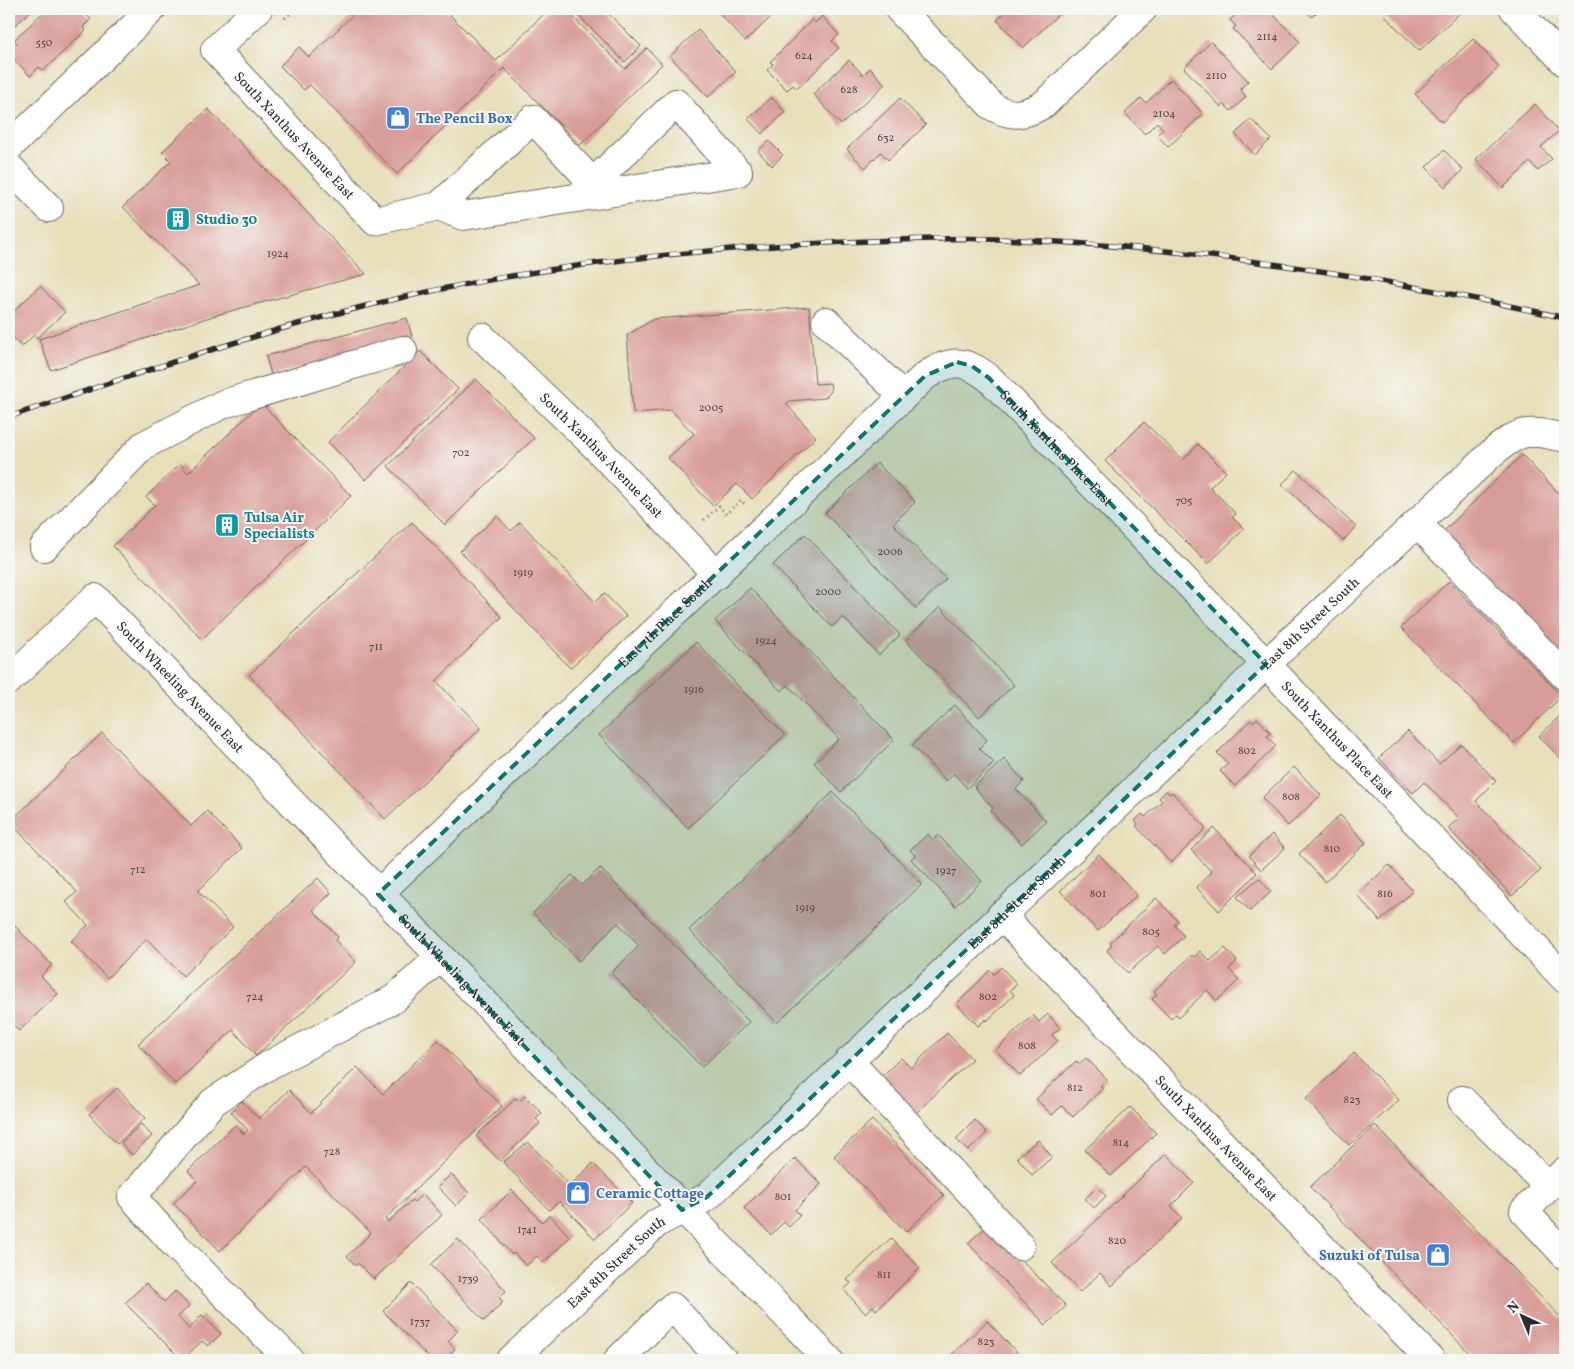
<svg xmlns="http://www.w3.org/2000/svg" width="1574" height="1369" viewBox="0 0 1574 1369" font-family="Vollkorn,serif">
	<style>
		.building { fill: #d99d99 }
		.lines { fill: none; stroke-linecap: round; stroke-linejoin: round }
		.minor-casing { stroke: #6d6a5d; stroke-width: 30 }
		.path { stroke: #6d6a5d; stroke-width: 3; stroke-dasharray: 1 4; stroke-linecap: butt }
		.minor { stroke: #fff; stroke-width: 28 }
		.rail-casing { stroke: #2b2b2b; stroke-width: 5.5 }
		.rail { stroke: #f6f6f2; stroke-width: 4; stroke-dasharray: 11; stroke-linecap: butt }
		.marked { fill: #0f766e; fill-opacity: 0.2; stroke: #0f766e; stroke-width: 4; stroke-dasharray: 10 6; stroke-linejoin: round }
		.labels { text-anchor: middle; stroke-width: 4; stroke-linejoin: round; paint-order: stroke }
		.number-label { font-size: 11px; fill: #564846 }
		.shop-label { font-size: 14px; font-weight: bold; fill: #366cbe; stroke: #f6f6f2; text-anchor: start }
		.street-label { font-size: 14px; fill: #2b2b2b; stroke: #f6f6f2 }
		.culture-label { font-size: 14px; font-weight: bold; fill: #0d838f; stroke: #f6f6f2; text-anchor: start }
	</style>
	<rect width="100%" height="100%" fill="#f6f6f2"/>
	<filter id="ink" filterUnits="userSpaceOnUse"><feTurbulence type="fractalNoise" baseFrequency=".02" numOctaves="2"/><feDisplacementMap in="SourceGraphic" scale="10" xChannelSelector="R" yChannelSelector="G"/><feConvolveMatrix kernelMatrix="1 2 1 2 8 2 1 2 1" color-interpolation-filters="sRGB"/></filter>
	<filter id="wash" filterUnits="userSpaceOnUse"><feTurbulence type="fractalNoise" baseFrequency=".0096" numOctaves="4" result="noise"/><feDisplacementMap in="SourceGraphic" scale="20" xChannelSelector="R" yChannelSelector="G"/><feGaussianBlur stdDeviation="1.12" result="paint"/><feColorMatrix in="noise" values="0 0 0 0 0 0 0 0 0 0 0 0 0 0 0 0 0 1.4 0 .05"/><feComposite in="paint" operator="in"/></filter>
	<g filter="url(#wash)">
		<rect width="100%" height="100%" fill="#e7dfba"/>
		<g id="blocks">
			<g class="building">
				<polygon points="9,9 33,9 10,30"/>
				<polygon points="47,9 81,9 91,19 83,27 86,30 43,71 39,67 30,76 14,59 11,62 9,59 9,53 18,44 14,40"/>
				<polygon points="359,9 444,9 496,61 549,9 565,9 625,69 647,48 662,64 580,145 504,68 397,174 310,85 304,90 280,66 299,47 309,57"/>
				<polygon points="577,9 604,9 641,46 625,62 574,11"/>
				<polygon points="721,9 780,9 745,41 718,12"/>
				<polygon points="1009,9 1064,9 1023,48 997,20"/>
				<polygon points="1242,9 1268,9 1300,42 1272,69 1233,29 1236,26 1230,20"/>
				<polygon points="1304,9 1320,9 1312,17"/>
				<polygon points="1391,9 1464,9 1419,51 1384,15"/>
				<polygon points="822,16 839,35 832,41 839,48 797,89 793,85 787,90 767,70 773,64 770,62 812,20 815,23"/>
				<polygon points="698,30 736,72 708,97 670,56"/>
				<polygon points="1473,39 1499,67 1442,122 1415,94"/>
				<polygon points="1211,42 1248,81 1240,89 1246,97 1231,111 1224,104 1221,107 1184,68"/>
				<polygon points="849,60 863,75 870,68 885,84 841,125 813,94"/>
				<polygon points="1171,79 1203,114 1168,147 1157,135 1163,129 1157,122 1145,134 1125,113 1141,98 1146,103"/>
				<polygon points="771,97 785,112 762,134 748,119"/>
				<polygon points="900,98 926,125 888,160 881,152 865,168 847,149"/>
				<polygon points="1535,104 1559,131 1541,147 1552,159 1538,171 1530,162 1503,188 1476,159"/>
				<polygon points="208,109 366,274 213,316 51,370 39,339 199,285 123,207 171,161 162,152"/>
				<polygon points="1251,119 1271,139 1255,155 1235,134"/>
				<polygon points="769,141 783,155 772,166 758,151"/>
				<polygon points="1444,150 1463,170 1445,187 1426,167"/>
				<polygon points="40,286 65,312 37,338 34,335 22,347 9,333 9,305 14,311"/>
				<polygon points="809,307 815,384 830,383 831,391 825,398 789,401 786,404 816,437 752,499 737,484 713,506 668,458 694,434 671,410 633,413 627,335 654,319"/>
				<polygon points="407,318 412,337 271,375 266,356"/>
				<polygon points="420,351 458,389 366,480 328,442"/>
				<polygon points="476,379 534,438 445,525 388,466"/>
				<polygon points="261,403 351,496 202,639 113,546 155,505 146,497 180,464 188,473"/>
				<polygon points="1144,422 1183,460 1198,444 1226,472 1210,487 1236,514 1232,517 1244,529 1208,564 1105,461"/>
				<polygon points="1522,455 1565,500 1565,661 1442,533"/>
				<polygon points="877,463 915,502 893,524 946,579 916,608 825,513"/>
				<polygon points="1296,470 1356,527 1343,541 1282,484"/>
				<polygon points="497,516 511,531 520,522 595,602 604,593 626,616 570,668 460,551"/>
				<polygon points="412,522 502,617 436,681 481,728 385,819 249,675"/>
				<polygon points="805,534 900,635 879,655 843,617 832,627 773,565"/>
				<polygon points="1449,581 1562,696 1514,743 1401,628"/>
				<polygon points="750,588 894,740 841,792 814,763 839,739 788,685 781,691 715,621"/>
				<polygon points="940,607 1014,685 979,717 906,640"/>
				<polygon points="696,642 785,735 688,828 599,735"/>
				<polygon points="955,705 987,740 979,748 994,763 967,788 954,774 946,781 912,745"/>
				<polygon points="1565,711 1565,763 1539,736"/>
				<polygon points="1257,718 1271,733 1267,736 1276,746 1235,786 1220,771 1228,764 1217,753 1251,720 1253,722"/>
				<polygon points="1408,731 1439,764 1461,744 1496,781 1476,801 1541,870 1512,896 1448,828 1459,818 1424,782 1413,793 1379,758"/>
				<polygon points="102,733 191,826 207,811 242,848 198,891 233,927 183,976 147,939 107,978 71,941 88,925 66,902 77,892 10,822"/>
				<polygon points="1004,759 1024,781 1016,789 1046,821 1022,844 991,811 993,808 974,787"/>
				<polygon points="1294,767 1321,795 1288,826 1262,798"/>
				<polygon points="1166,791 1170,794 1172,792 1206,828 1171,863 1136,826 1138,824 1135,821 1142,814 1145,817 1162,801 1159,798"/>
				<polygon points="833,792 922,884 777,1023 689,930"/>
				<polygon points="1340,815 1366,843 1325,882 1299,854"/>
				<polygon points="1214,828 1257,873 1219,911 1196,887 1212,872 1191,850"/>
				<polygon points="928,834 933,840 938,835 982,881 955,906 911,859 915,855 910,850"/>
				<polygon points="1272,834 1285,848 1261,870 1249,856"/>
				<polygon points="1099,854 1137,895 1098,931 1060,891"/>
				<polygon points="1389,865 1413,891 1380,921 1357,895"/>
				<polygon points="600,868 749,1022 702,1067 611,973 639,946 618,923 579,961 533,913 572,875 582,885"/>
				<polygon points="318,878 331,893 313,910 338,937 335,940 356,962 256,1056 233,1030 175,1084 138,1044"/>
				<polygon points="1259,878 1271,892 1250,911 1237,897"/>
				<polygon points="1156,898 1178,921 1174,925 1184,936 1165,954 1158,946 1128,973 1107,951 1112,945 1110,943"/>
				<polygon points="15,926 52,965 41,976 58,994 19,1031 9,1020 9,932"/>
				<polygon points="1225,948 1237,961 1229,969 1239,980 1217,1001 1207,990 1179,1017 1176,1014 1171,1019 1152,999 1157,994 1154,991 1192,955 1194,957 1200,951 1210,961"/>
				<polygon points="1001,967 1017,984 1010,990 1014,995 987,1021 986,1019 978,1026 957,1004 990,970 994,974"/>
				<polygon points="1048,1014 1060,1028 1052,1035 1058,1041 1020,1076 996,1050 1033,1015 1039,1022"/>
				<polygon points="947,1033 972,1059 916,1113 881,1077 901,1058 911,1068"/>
				<polygon points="438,1040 502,1106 385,1219 388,1222 412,1200 414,1202 423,1194 442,1215 374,1279 358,1263 356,1266 347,1256 371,1233 306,1167 220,1251 173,1203 197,1181 188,1171 235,1125 244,1134 248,1130 231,1112 242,1101 259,1119 289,1090 311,1113 357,1067 383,1094"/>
				<polygon points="1354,1053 1399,1100 1349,1145 1306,1099"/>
				<polygon points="1086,1058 1107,1079 1100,1086 1103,1088 1073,1117 1062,1106 1052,1115 1036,1099 1076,1061 1079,1064"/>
				<polygon points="117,1088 145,1118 117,1144 89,1114"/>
				<polygon points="525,1096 542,1113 536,1119 540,1123 500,1161 476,1136 516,1098 519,1101"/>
				<polygon points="1130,1107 1156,1133 1111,1176 1085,1150"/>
				<polygon points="872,1120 944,1195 906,1232 834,1156"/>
				<polygon points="975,1120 987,1133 968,1151 956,1139"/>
				<polygon points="141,1124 152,1136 132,1155 121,1143"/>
				<polygon points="1375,1125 1565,1322 1565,1360 1476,1360 1310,1187"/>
				<polygon points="1038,1140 1052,1157 1032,1175 1017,1157"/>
				<polygon points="528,1142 570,1186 593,1163 632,1203 595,1239 559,1201 549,1210 503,1162"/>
				<polygon points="1166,1154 1194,1183 1171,1206 1182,1218 1112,1286 1100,1273 1080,1292 1052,1263"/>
				<polygon points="795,1158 821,1184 795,1210 800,1215 789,1227 784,1222 771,1235 744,1208"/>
				<polygon points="451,1174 469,1193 456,1206 438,1187"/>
				<polygon points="1097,1187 1106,1196 1094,1208 1085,1199"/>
				<polygon points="512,1190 542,1222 550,1215 570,1237 543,1263 537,1256 526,1266 514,1253 512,1255 482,1219"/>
				<polygon points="988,1225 1066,1306 1046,1325 968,1243"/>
				<polygon points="891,1238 920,1268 876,1310 873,1306 865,1313 844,1290 851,1283 847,1280"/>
				<polygon points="458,1239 506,1291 499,1297 503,1302 484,1321 431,1265"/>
				<polygon points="146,1283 164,1302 175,1291 189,1306 178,1317 189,1329 202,1315 221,1334 208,1346 202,1341 182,1360 125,1303"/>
				<polygon points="411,1283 458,1331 448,1341 455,1349 444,1360 431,1360 383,1311"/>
				<polygon points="987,1321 1024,1360 946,1360"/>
			</g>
		</g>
	</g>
	<g filter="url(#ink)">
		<use href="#blocks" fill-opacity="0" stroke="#6d6a5d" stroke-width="1"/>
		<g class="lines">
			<defs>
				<g id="minor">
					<path id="s1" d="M258,9L215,50L375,221L439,206L463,216L738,172"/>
					<path d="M899,9L992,106C1012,118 1025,115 1044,104L1143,9"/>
					<polyline points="1514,9 1565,62"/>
					<polyline points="9,147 152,9"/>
					<polyline points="9,167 49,208"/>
					<polyline points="577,198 676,103 738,172"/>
					<polyline points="439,206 533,119 593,183"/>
					<polyline points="826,321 903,396"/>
					<path id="s2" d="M482,337L593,444L717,575"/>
					<polyline points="1417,523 1565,676"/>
					<polyline points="44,547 144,445 223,404 403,350"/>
					<path id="s3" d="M9,680L95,598L829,1360"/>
					<path id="s4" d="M378,894L925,376C952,359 963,359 989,378L1266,664L1565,979"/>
					<path id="s5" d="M1001,915L1431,1360"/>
					<polyline points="849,1061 1020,1246"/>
					<polyline points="1462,1100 1549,1187"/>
					<polyline points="1565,1171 1524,1211 1565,1255"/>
					<polyline points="290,1360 176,1246 132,1197 213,1102 271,1064 394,999 440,957"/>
					<path id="s6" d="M511,1360L657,1223L707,1197L1266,664L1492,453C1523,428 1527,430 1565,438"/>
					<polyline points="618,1360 672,1307 723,1360"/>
				</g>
			</defs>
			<use href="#minor" class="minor-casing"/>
			<g class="path">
				<polyline points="285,18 295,9"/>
				<polyline points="704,520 719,506 726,514 741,500 746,506"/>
			</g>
			<use href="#minor" class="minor"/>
			<defs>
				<path id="rail" d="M9,417C127,377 245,336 366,306C524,267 685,249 847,242C897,240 948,237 998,239C1189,246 1379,276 1565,318"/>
			</defs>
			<use href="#rail" class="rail-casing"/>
			<use href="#rail" class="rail"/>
		</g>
	</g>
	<path class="marked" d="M957,362L972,366L989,378L1266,664L707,1197L682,1210L378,894L925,376Z"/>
	<defs>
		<symbol id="shop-square" viewBox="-11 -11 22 22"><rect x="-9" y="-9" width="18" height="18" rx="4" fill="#3f7fe0" stroke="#f6f6f2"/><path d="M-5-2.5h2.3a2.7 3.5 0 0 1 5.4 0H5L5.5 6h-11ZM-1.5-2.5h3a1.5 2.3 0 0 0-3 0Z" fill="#fff"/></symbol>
		<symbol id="building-square" viewBox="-11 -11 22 22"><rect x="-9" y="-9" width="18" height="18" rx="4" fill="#0f9aa8" stroke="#f6f6f2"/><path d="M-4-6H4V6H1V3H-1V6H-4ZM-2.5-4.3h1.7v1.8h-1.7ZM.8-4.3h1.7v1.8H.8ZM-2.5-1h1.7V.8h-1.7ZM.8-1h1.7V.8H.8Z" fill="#fff"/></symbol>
	</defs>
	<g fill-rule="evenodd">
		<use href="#shop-square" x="384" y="104" width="28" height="28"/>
		<use href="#building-square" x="164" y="205" width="28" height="28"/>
		<use href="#building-square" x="213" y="511" width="28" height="28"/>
		<use href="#shop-square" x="564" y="1179" width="28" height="28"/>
		<use href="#shop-square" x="1424" y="1241" width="28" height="28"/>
	</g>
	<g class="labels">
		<g class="number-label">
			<text x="1267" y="40">2114</text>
			<text x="44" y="46">550</text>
			<text x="804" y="59">624</text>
			<text x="1216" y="79">2110</text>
			<text x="849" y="93">628</text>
			<text x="1164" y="117">2104</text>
			<text x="886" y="141">632</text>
			<text x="278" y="257">1924</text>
			<text x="711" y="411">2005</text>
			<text x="461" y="456">702</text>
			<text x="1184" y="504">705</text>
			<text x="890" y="555">2006</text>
			<text x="523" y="576">1919</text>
			<text x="828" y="595">2000</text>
			<text x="766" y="644">1924</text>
			<text x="376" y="650">711</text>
			<text x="694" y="693">1916</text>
			<text x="1247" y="754">802</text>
			<text x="1291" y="800">808</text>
			<text x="1332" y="852">810</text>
			<text x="138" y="873">712</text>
			<text x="946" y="874">1927</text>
			<text x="1098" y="897">801</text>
			<text x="1385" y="897">816</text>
			<text x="805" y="911">1919</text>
			<text x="1151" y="935">805</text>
			<text x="255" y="1000">724</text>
			<text x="988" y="1000">802</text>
			<text x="1027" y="1049">808</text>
			<text x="1075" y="1091">812</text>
			<text x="1352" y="1103">823</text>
			<text x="1121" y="1146">814</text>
			<text x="332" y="1155">728</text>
			<text x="783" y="1200">801</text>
			<text x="527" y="1233">1741</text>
			<text x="1117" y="1244">820</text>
			<text x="884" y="1278">811</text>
			<text x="468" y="1282">1739</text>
			<text x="420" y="1325">1737</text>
			<text x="986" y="1345">823</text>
		</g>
		<g class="shop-label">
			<text x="416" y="123">The Pencil Box</text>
			<text x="596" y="1198">Ceramic Cottage</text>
			<text x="1420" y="1260" text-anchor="end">Suzuki of Tulsa</text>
		</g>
		<g class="street-label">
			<text dy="5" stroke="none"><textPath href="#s1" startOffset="176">South Xanthus Avenue East</textPath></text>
			<text dy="5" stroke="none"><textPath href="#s4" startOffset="921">South Xanthus Place East</textPath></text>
			<text dy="5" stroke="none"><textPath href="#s2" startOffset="168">South Xanthus Avenue East</textPath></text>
			<text dy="5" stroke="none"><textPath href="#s4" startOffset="395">East 7th Place South</textPath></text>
			<text dy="5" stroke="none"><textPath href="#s6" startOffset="1089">East 8th Street South</textPath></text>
			<text dy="5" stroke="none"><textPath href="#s3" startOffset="242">South Wheeling Avenue East</textPath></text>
			<text dy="5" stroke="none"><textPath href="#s4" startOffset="1326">South Xanthus Place East</textPath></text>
			<text dy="5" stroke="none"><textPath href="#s6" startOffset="684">East 8th Street South</textPath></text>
			<text dy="5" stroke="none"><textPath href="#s3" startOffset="648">South Wheeling Avenue East</textPath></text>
			<text dy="5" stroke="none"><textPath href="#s5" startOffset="310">South Xanthus Avenue East</textPath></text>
			<text dy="5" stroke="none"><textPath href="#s6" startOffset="144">East 8th Street South</textPath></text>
		</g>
		<g class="culture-label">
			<text x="196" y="224">Studio 30</text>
			<text x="244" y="522">Tulsa Air<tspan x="244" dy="16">Specialists</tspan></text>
		</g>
	</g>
	<rect width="1574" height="1369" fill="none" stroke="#f6f6f2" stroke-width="30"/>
	<g transform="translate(1522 1316) rotate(316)" stroke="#f6f6f2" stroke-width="4" paint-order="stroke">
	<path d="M0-4L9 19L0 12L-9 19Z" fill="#2b2b2b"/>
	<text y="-8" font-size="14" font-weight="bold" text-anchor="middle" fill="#2b2b2b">N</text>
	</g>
</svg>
